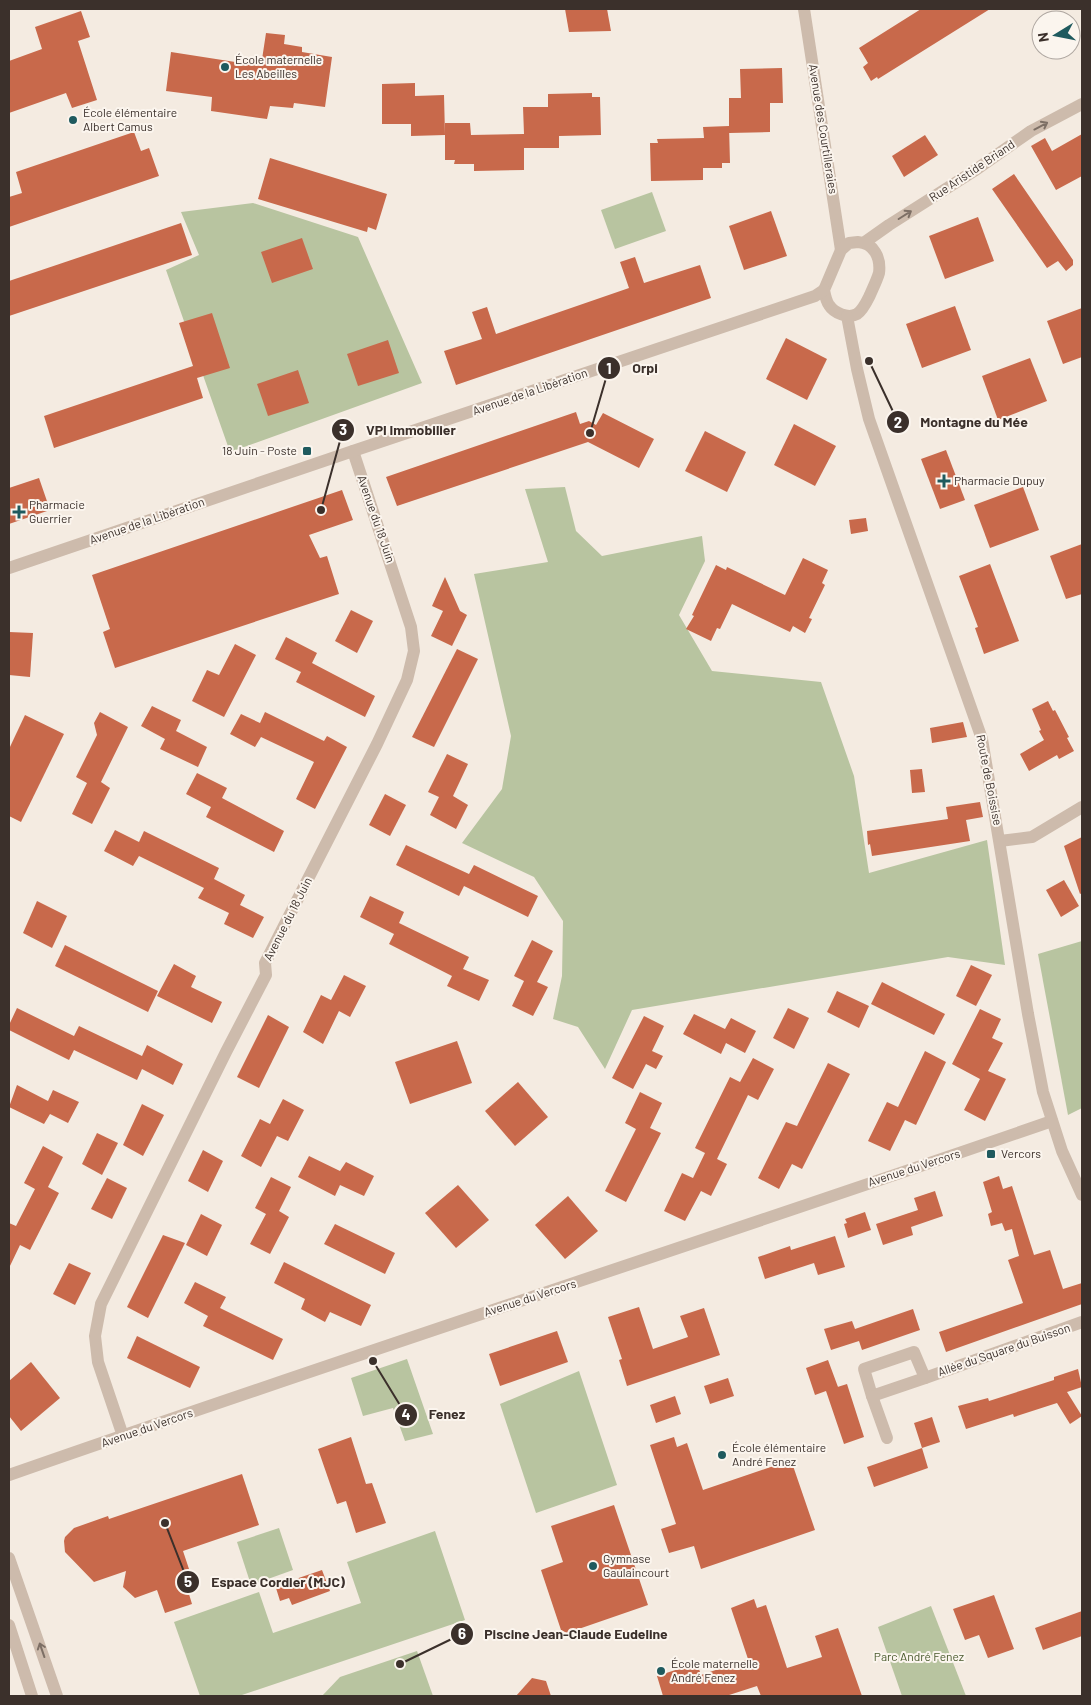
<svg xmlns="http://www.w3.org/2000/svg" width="1091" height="1705" viewBox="0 0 1091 1705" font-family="Barlow,sans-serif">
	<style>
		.green { fill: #b8c4a0 }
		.building { fill: #c8694b }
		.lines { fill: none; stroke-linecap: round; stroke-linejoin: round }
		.minor { stroke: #cdbbac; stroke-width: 12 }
		.tertiary { stroke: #cdbbac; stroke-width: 12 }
		.oneway { stroke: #7d6f65 }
		.poi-dot { fill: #1f5a5e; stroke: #fbf5ee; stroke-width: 2 }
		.labels { text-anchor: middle; stroke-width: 4; stroke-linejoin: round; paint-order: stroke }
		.poi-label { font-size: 12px; fill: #3b302b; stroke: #fbf5ee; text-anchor: start }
		.street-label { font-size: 12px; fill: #3b302b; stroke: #fbf5ee }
		.park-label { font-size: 12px; fill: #4a5a2e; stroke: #fbf5ee }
		.leader { fill: none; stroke: #3b302b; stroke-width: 2 }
		.callout-dot { fill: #3b302b; stroke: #fbf5ee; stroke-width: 2 }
		.mark-label { font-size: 15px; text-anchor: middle; font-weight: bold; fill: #fff }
		.callout-label { font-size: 14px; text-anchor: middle; font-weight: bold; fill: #3b302b; stroke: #fbf5ee; stroke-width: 4; stroke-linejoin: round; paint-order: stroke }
	</style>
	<rect width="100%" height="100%" fill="#f4ebe1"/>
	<g class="green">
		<polygon points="652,192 666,231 615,249 601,210"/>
		<polygon points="253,203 358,237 422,383 230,452 166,270 199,255 181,212"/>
		<polygon points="565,487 576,531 602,556 702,536 705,561 679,615 712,671 821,682 854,776 869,873 987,840 1005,965 948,957 632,1010 605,1069 578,1027 553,1019 562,976 563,921 534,877 462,843 502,789 511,736 474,574 548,562 525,489"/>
		<polygon points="1082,941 1082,1108 1068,1115 1038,954"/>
		<polygon points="407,1359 433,1434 405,1441 393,1408 363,1416 351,1378"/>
		<polygon points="579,1371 617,1485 536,1513 500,1404"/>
		<polygon points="279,1528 293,1570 251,1585 237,1542"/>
		<polygon points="435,1531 465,1620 239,1696 200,1696 174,1622 259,1592 273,1633 361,1603 347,1562"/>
		<polygon points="931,1606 966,1696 902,1696 878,1627"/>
		<polygon points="417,1651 433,1696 322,1696 340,1677"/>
	</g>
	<g class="building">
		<polygon points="565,9 607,9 611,31 569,32"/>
		<polygon points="921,9 990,9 878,79 877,77 871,81 863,67 868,63 859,48"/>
		<polygon points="81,11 90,37 78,41 97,100 72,108 66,93 9,113 9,61 42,49 35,27"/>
		<polygon points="266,33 285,35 284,44 302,47 302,52 332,57 325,107 294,103 293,108 270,106 267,119 211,111 212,97 166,91 171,52 261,66"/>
		<polygon points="782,68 783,103 770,103 770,132 729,133 729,98 741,98 740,69"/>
		<polygon points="415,83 415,96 444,95 445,135 411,136 411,124 382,124 382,84"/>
		<polygon points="592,93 592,97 600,97 601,135 559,136 559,148 524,148 524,170 474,171 474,164 454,164 455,160 445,160 445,123 470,123 471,135 524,134 523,107 548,107 548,94"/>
		<polygon points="729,126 730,163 722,163 722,168 703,168 703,180 651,181 650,143 658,143 657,139 704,138 703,127"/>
		<polygon points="134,132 141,151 149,148 159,176 9,227 9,197 22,193 16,172"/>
		<polygon points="1082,134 1082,176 1056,190 1031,146 1045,138 1052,151"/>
		<polygon points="925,135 938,155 904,177 892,156"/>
		<polygon points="270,158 387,194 376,230 368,227 367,232 258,199"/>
		<polygon points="1014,174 1073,260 1073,265 1066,271 1058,261 1047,268 992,189"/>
		<polygon points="771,211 787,256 744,270 729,226"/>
		<polygon points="978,217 994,261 945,279 929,236"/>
		<polygon points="181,223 192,255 9,316 9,281"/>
		<polygon points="302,238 313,269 272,283 261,252"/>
		<polygon points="635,257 644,283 700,265 711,298 456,385 444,351 482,339 472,312 487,307 496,334 629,288 620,262"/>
		<polygon points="955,306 971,350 922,368 906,324"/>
		<polygon points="1082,308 1082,357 1063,364 1047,321"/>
		<polygon points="212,313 230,368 197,378 203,398 54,448 44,416 193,366 179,323"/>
		<polygon points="786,338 827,359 807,400 766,379"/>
		<polygon points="388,340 399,373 358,386 347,354"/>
		<polygon points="1030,358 1047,401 998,420 982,376"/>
		<polygon points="298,370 309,403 268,416 257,384"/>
		<polygon points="576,412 580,424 589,421 596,425 603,413 654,439 639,468 588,442 397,506 386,477"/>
		<polygon points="794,424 836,446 815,486 774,465"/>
		<polygon points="705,431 746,452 727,492 685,471"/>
		<polygon points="946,450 965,500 940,509 921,459"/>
		<polygon points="39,478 50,510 9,524 9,488"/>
		<polygon points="1023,487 1039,530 990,548 974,505"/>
		<polygon points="342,490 353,520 309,535 320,558 327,556 339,594 115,668 103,632 110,629 92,575"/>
		<polygon points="866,518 868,531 851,534 849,520"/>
		<polygon points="1082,544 1082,594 1066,599 1050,556"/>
		<polygon points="803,558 828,570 822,583 825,585 809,618 812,619 805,633 793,626 790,632 732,604 720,629 717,628 711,641 686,629 694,616 692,615 716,565 726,570 727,567 785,595"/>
		<polygon points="990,564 1019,641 984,654 975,628 978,627 959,576"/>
		<polygon points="445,577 460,611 467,615 452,646 431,636 443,611 432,606"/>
		<polygon points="351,610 373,621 357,653 335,641"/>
		<polygon points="9,632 33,633 30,677 9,675"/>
		<polygon points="286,637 317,653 312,663 375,696 365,717 296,682 301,672 275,659"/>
		<polygon points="235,644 256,655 224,717 192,701 207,670 219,675"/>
		<polygon points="457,649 478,659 434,747 412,737"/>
		<polygon points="1048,701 1053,711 1055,710 1069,737 1067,738 1074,751 1059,759 1057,755 1029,771 1020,754 1044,740 1039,731 1041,730 1032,709"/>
		<polygon points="152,706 181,720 176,731 207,747 198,767 160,749 165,739 141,726"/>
		<polygon points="100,712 128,727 101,782 110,788 92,824 72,814 87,783 76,777 97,735 94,723"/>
		<polygon points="265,712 324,741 327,736 347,747 315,809 296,799 314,762 261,737 255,747 230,734 241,714 260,723"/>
		<polygon points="25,715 64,734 21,822 9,816 9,749"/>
		<polygon points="963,722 967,737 932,743 930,728"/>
		<polygon points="447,754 468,764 453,796 468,805 456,829 430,815 439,797 428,792"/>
		<polygon points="922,769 925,792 912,793 910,770"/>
		<polygon points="197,773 227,788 222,798 284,831 274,852 206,817 211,807 186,794"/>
		<polygon points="385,794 406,805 390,836 369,825"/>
		<polygon points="980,802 983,817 966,820 970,841 872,856 870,844 868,845 867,831 948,819 946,807"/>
		<polygon points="115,830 139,842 144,831 219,868 214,879 245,895 240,905 264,917 253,938 224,924 229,913 198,898 204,888 139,856 133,866 104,851"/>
		<polygon points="1082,837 1082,893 1080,894 1064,846"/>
		<polygon points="406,845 469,874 474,865 538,896 528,917 464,886 459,896 396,865"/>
		<polygon points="1064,880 1079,906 1061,917 1046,890"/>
		<polygon points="370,896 404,912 399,923 469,957 463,969 489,980 479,1001 447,986 452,976 389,944 394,934 360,917"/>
		<polygon points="37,901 67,916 52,948 23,933"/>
		<polygon points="532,940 553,951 537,982 548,987 533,1016 512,1006 524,981 514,976"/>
		<polygon points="65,945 158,991 148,1012 55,966"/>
		<polygon points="174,964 196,976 191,987 222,1002 212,1023 157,996"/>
		<polygon points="971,965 992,975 976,1006 956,996"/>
		<polygon points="344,975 366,986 350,1017 339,1011 323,1044 303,1032 321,995 331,1000"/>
		<polygon points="882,982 945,1014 934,1035 871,1004"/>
		<polygon points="837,991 869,1006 859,1028 827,1012"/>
		<polygon points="17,1008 74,1036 79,1026 142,1056 147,1045 183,1064 173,1085 142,1069 137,1080 74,1050 69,1060 9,1030 9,1025"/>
		<polygon points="788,1008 809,1018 794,1049 773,1038"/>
		<polygon points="980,1009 1001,1019 992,1038 1003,1043 988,1071 1006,1079 985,1121 964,1110 980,1079 952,1064"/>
		<polygon points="694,1014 725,1029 731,1018 756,1031 745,1053 726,1043 721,1054 683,1034"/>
		<polygon points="268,1015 289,1027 259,1088 237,1077"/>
		<polygon points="644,1016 664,1026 652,1051 663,1056 656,1069 646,1064 633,1089 612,1078"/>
		<polygon points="457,1041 472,1083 410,1104 395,1062"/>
		<polygon points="925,1051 946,1062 916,1125 905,1120 890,1151 868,1141 887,1102 898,1107"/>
		<polygon points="753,1058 774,1069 758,1100 748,1095 717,1159 727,1164 711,1196 701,1191 685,1221 664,1211 682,1173 693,1178 705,1153 695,1148 730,1077 740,1082"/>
		<polygon points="828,1063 850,1074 802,1169 792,1164 779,1189 758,1178 786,1122 797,1126"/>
		<polygon points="518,1082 548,1117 515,1146 485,1111"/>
		<polygon points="17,1085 48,1101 53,1090 79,1102 68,1123 50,1114 44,1124 9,1107"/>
		<polygon points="640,1092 662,1103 650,1128 661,1133 626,1202 605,1191 636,1129 625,1123"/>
		<polygon points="283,1099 304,1110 288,1141 277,1136 261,1167 241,1156 260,1119 270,1124"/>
		<polygon points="142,1104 164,1115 143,1156 123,1145"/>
		<polygon points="97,1133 118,1143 102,1175 82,1164"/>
		<polygon points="43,1146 63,1157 48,1187 59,1193 30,1250 20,1245 9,1268 9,1223 16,1226 35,1189 24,1183"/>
		<polygon points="203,1150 223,1161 208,1192 188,1181"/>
		<polygon points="309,1156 340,1171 346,1162 374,1176 364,1196 340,1185 335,1196 298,1177"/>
		<polygon points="999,1176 1003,1189 1012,1186 1034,1255 1050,1250 1063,1289 1082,1283 1082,1304 946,1352 939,1332 1023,1303 1008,1260 1019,1256 1012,1229 1005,1231 1002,1223 991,1226 988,1214 992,1212 983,1182"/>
		<polygon points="271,1177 291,1187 279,1211 289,1217 270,1254 250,1244 266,1214 255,1208"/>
		<polygon points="107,1178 127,1188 112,1219 91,1209"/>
		<polygon points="458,1185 489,1220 456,1248 425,1213"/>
		<polygon points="935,1191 943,1216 911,1227 913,1235 883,1245 876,1224 918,1210 914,1198"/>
		<polygon points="568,1196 598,1231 565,1259 535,1225"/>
		<polygon points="865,1212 871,1230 848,1238 844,1224 847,1223 845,1219"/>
		<polygon points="201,1214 222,1225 207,1256 186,1245"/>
		<polygon points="335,1224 395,1253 385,1274 324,1244"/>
		<polygon points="163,1235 185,1243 148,1318 127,1307"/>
		<polygon points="835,1236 845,1267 818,1275 814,1263 765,1279 758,1257 790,1246 791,1250"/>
		<polygon points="284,1262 371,1305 361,1326 330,1312 325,1322 301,1309 305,1299 274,1283"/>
		<polygon points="69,1263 91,1273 75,1305 53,1294"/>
		<polygon points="195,1282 226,1297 220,1308 283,1339 273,1360 203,1326 208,1316 184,1303"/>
		<polygon points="639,1307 653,1349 688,1337 680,1316 704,1308 720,1355 627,1386 619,1360 622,1359 608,1317"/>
		<polygon points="913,1309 920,1330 862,1350 859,1341 831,1350 824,1329 852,1321 855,1329"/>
		<polygon points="557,1331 568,1362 500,1386 489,1354"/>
		<polygon points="137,1336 200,1367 190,1388 127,1358"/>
		<polygon points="828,1360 838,1387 828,1390 847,1384 864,1437 844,1444 826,1391 815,1395 806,1368"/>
		<polygon points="31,1362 60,1398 21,1431 9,1416 9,1381"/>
		<polygon points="1078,1369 1082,1387 1067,1392 1082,1416 1070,1424 1057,1403 1014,1417 1013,1414 966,1429 958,1406 988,1398 989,1401 1054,1380 1054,1377"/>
		<polygon points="728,1378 734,1396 710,1404 704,1386"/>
		<polygon points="675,1396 681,1414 656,1423 650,1405"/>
		<polygon points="932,1417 940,1442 922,1448 928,1468 874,1487 867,1467 922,1448 914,1423"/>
		<polygon points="351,1437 366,1484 372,1483 386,1523 356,1533 346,1501 337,1504 318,1449"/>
		<polygon points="674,1437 677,1447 687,1443 703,1490 791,1460 815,1530 701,1569 694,1546 669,1553 661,1529 676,1524 650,1445"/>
		<polygon points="242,1474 259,1525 183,1551 192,1578 185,1581 192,1604 165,1613 157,1590 135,1598 123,1587 126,1571 94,1582 65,1552 64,1541 65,1537 74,1528 108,1516 109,1519"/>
		<polygon points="614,1505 648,1605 567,1633 561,1630 541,1570 563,1562 551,1526"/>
		<polygon points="322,1570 330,1591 292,1605 289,1598 280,1601 276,1588 285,1585 284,1583"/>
		<polygon points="994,1595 1014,1649 988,1658 979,1635 965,1640 953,1609"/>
		<polygon points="754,1599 757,1608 766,1605 787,1668 822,1657 815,1636 838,1628 862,1696 761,1696 757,1686 726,1696 663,1696 657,1676 697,1663 701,1675 748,1659 731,1608"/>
		<polygon points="1082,1611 1082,1636 1043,1650 1035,1628"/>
		<polygon points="532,1678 546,1681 551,1696 516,1696"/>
	</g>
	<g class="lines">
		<g class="minor">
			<polyline points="865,242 889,225 974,171 1031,131 1082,104"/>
			<polyline points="1000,841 1032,837 1082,807"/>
			<polygon points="914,1352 925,1378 872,1396 864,1369"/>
			<polyline points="925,1378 1082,1322"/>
			<polyline points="872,1396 887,1438"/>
			<polyline points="123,1436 98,1362 95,1336 101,1304 226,1052 266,975 265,963 377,744 407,680 414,651 411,627 353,451"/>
			<path d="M9,1475C355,1354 705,1241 1052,1121"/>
		</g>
		<g class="tertiary">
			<polyline points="804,9 841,250"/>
			<path d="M858,242C874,243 881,258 879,273C877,280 873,288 870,295C867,301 863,310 857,314C848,319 834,313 829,305C826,301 825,295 824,290L841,250L849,243Z"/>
			<polyline points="847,316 857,369 869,419 982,739 1028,1014 1043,1092 1062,1151 1082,1195"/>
			<polyline points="9,568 353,451 815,296 824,290"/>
			<polyline points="9,1558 57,1696"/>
			<polyline points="9,1625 32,1696"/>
		</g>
	</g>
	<defs><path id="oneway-shaft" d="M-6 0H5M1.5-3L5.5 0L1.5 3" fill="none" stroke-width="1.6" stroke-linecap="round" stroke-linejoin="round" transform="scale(1.25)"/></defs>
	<g class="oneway">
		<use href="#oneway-shaft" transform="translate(1041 126) rotate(-28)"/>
		<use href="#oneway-shaft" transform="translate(905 215) rotate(-32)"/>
		<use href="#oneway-shaft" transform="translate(42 1650) rotate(-109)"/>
	</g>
	<g class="poi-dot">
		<circle cx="225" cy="67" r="5"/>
		<circle cx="73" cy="120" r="5"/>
		<rect x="302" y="446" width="10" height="10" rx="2.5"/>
		<path d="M941.5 473.5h5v5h5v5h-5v5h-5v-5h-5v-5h5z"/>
		<path d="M16.5 504.5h5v5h5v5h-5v5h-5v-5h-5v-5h5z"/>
		<rect x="986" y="1149" width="10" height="10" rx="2.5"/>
		<circle cx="722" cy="1455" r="5"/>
		<circle cx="593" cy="1566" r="5"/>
		<circle cx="661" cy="1671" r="5"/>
	</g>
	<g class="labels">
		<g class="poi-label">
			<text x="235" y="64">École maternelle<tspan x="235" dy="14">Les Abeilles</tspan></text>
			<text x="83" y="117">École élémentaire<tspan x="83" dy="14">Albert Camus</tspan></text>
			<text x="297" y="455" text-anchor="end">18 Juin - Poste</text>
			<text x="954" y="485">Pharmacie Dupuy</text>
			<text x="29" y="509">Pharmacie<tspan x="29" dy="14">Guerrier</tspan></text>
			<text x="1001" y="1158">Vercors</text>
			<text x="732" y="1452">École élémentaire<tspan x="732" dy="14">André Fenez</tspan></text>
			<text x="603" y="1563">Gymnase<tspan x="603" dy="14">Gaulaincourt</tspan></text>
			<text x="671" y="1668">École maternelle<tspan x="671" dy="14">André Fenez</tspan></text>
		</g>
		<g class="street-label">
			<text transform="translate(823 129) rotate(81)" y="4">Avenue des Courtilleraies</text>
			<text transform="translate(972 171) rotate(-34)" y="4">Rue Aristide Briand</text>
			<text transform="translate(530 392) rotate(-19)" y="4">Avenue de la Libération</text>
			<text transform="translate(376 519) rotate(71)" y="4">Avenue du 18 Juin</text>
			<text transform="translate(147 521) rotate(-19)" y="4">Avenue de la Libération</text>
			<text transform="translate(989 780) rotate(79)" y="4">Route de Boissise</text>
			<text transform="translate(288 919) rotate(-63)" y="4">Avenue du 18 Juin</text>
			<text transform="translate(914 1168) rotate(-18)" y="4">Avenue du Vercors</text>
			<text transform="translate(530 1298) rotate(-18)" y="4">Avenue du Vercors</text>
			<text transform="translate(1004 1350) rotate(-19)" y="4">Allée du Square du Buisson</text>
			<text transform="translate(147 1428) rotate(-19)" y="4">Avenue du Vercors</text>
		</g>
		<g class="park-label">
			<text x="919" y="1661">Parc André Fenez</text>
		</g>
	</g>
	<path class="leader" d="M590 433L609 368M869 361L898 422M321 510L343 430M373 1361L406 1415M165 1523L188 1582M400 1664L462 1634"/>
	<g class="callout-dot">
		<circle cx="590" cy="433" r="5"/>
		<circle cx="869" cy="361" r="5"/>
		<circle cx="321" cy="510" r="5"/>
		<circle cx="373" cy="1361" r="5"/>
		<circle cx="165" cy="1523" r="5"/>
		<circle cx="400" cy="1664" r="5"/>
		<circle cx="609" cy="368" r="12"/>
		<circle cx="898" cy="422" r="12"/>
		<circle cx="343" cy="430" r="12"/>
		<circle cx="406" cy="1415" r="12"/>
		<circle cx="188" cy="1582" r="12"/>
		<circle cx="462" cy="1634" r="12"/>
	</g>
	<g class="mark-label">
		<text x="609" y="374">1</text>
		<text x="898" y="428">2</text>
		<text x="343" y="435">3</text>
		<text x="406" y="1420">4</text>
		<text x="188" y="1587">5</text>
		<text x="462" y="1639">6</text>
	</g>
	<g class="callout-label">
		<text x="645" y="373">Orpi</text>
		<text x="974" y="427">Montagne du Mée</text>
		<text x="411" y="435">VPI Immobilier</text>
		<text x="447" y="1419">Fenez</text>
		<text x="278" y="1587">Espace Cordier (MJC)</text>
		<text x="576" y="1639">Piscine Jean-Claude Eudeline</text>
	</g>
	<rect width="1091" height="1705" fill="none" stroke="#3b302b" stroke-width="20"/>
	<g transform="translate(1056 35) rotate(260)"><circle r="24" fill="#fbf5ee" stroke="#aea6a0"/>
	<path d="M0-4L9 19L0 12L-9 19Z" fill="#1f5a5e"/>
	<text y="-8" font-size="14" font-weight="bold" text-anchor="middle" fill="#3b302b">N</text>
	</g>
</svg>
